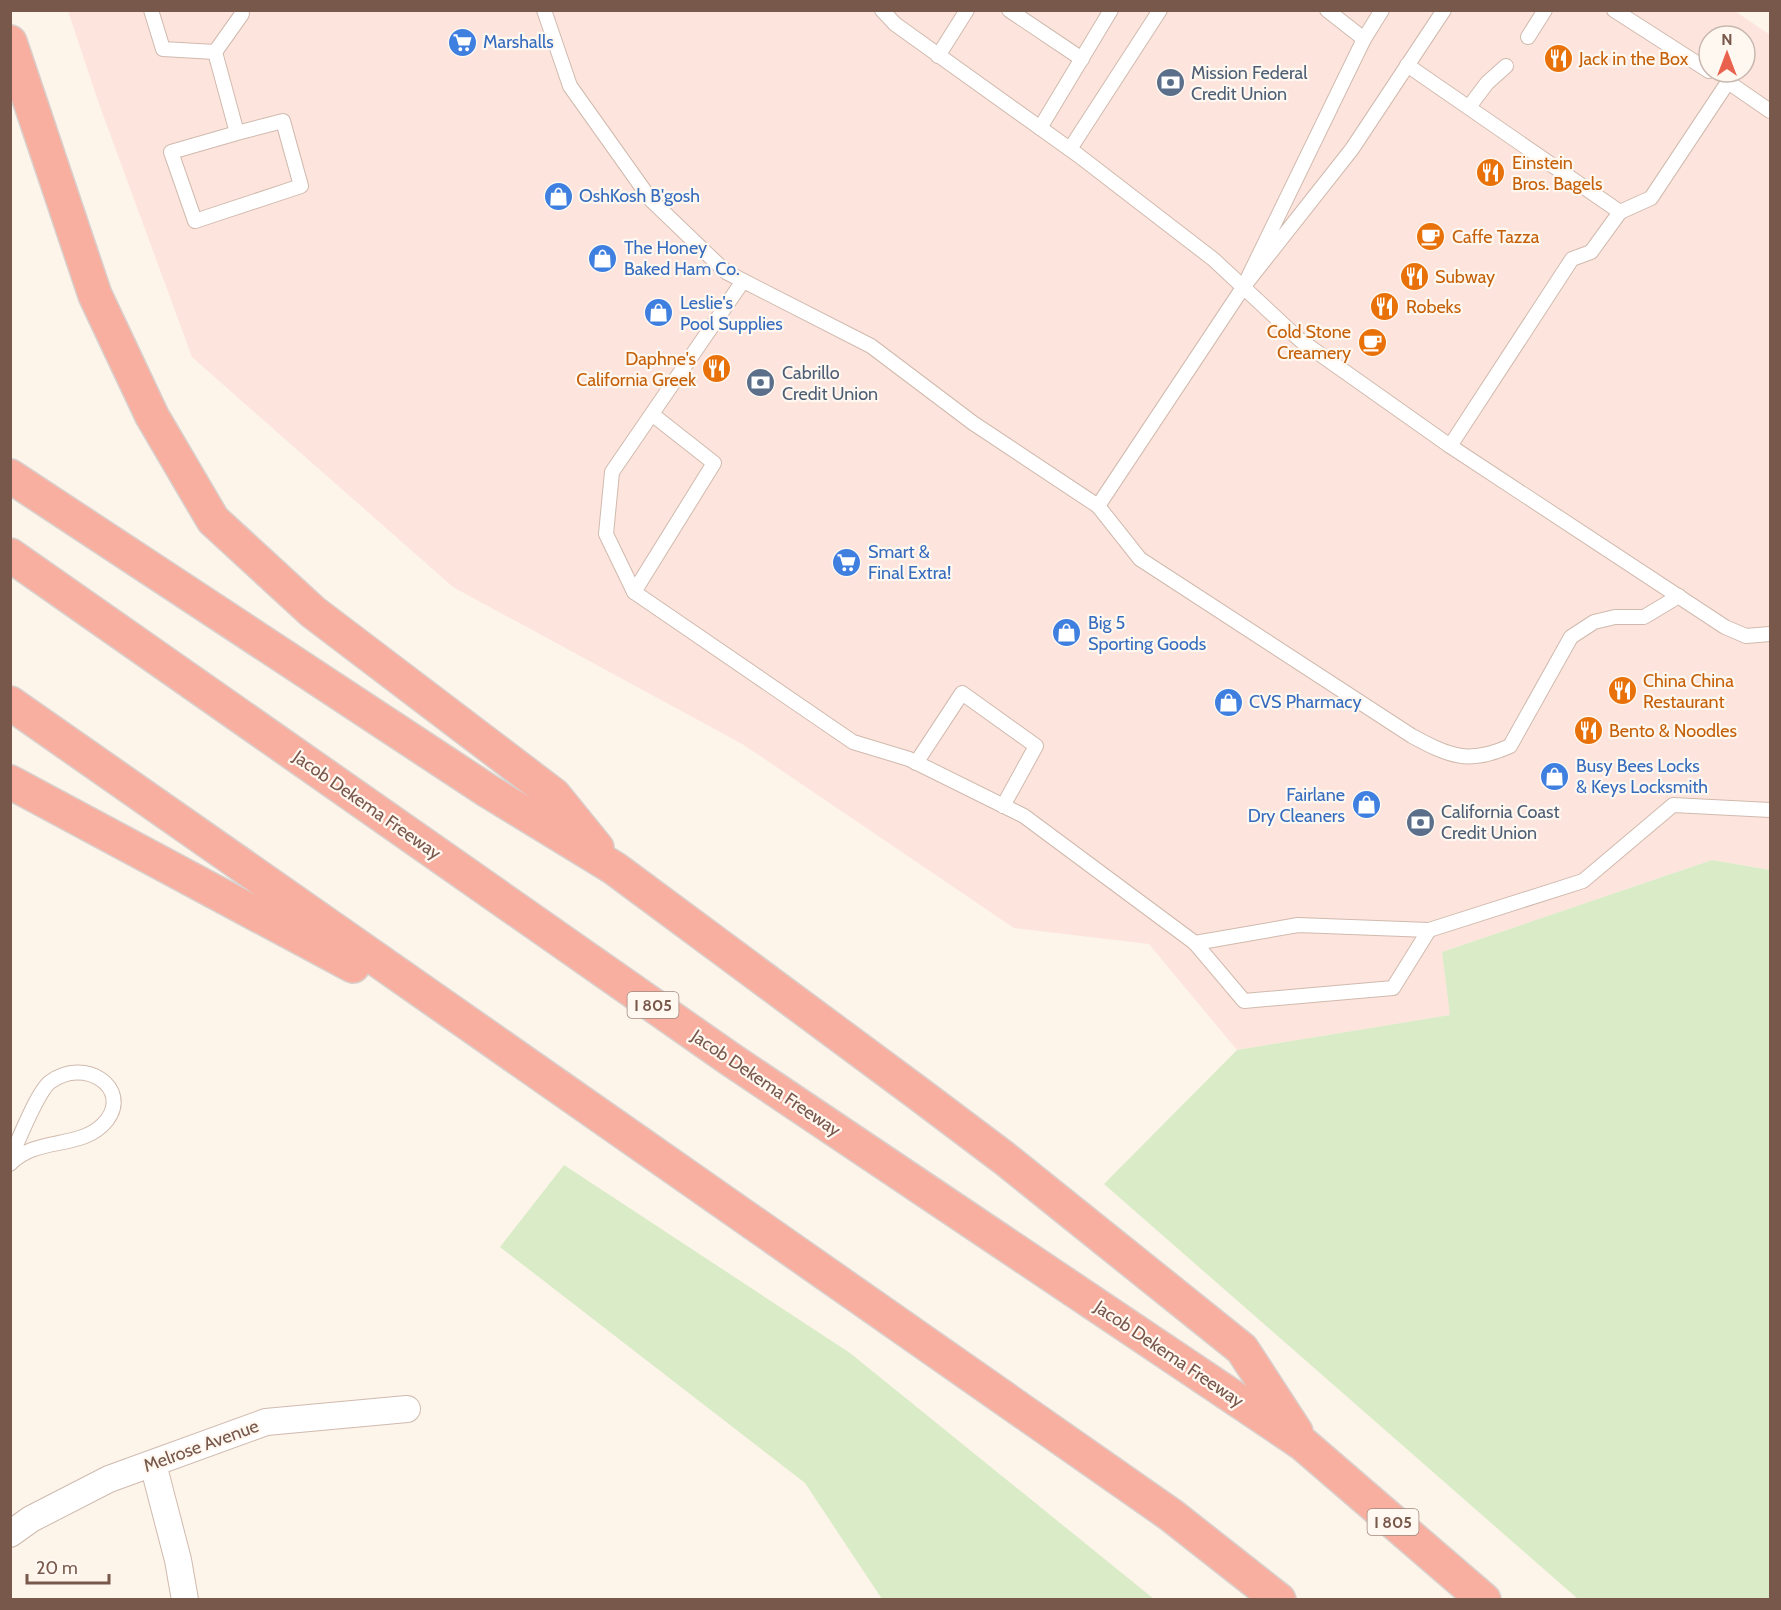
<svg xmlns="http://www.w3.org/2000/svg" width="1781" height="1610" viewBox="0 0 1781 1610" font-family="Cabin,sans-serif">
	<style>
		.commercial { fill: #fde4dd; fill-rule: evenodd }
		.green { fill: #d9ecc7 }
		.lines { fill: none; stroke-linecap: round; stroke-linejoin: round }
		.service-casing { stroke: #d0baae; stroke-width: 16 }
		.minor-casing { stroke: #d0baae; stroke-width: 28 }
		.motorway-casing { stroke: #d9d0cd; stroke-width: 36 }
		.service { stroke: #fff; stroke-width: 14 }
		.minor { stroke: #fff; stroke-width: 26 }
		.motorway { stroke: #f8afa0; stroke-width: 33 }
		.labels { text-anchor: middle; stroke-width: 4.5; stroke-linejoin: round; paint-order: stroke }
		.shield { fill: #fff8f1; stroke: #a1887e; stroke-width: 1.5 }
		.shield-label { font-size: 16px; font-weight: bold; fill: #79584c }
		.shop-label { font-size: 18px; fill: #366cbe; stroke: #fff8f1; text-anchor: start }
		.food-label { font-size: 18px; fill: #c56008; stroke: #fff8f1; text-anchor: start }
		.service-label { font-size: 18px; fill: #4e5e75; stroke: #fff8f1; text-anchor: start }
		.street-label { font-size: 18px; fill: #79584c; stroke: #fff8f1 }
	</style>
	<rect width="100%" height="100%" fill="#fdf4ea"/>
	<path class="commercial" d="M68,11H1735L1770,35V870L1712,860L1442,952L1451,1015L1237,1050L1149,944L1014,928L744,745L453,587L192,357L98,101ZM1709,36H1745V72H1709Z"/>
	<g class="green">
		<polygon points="1712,860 1770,870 1770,1599 1578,1599 1104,1184 1237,1050 1450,1015 1442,952"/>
		<polygon points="564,1165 850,1353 1154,1599 882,1599 805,1483 500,1247"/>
	</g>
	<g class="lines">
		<defs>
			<g id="service">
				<polyline points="151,10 163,49 215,52 242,14 241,10"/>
				<polyline points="544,10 570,86 651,200 726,272 871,346 973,423 1098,506 1244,286"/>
				<polyline points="882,10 895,24 1078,155 1213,259 1300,340 1450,446 1725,627 1746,636 1770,634"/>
				<polyline points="1009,10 1082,59"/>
				<polyline points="1327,10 1364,39"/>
				<polyline points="1382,10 1364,39 1244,286 1352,149 1444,10"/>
				<polyline points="1614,10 1709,71"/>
				<polyline points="1528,37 1545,10"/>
				<polyline points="215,52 237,133 283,121 301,186 195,221 171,152 237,133"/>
				<polyline points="938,56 967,10"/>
				<polyline points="1407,65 1620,212 1651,198 1728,82 1770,111"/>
				<polyline points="1469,107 1487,83 1506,66"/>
				<polyline points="1040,128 1111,10"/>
				<polyline points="1070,149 1160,10"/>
				<polyline points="743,281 612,472 606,534 634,592 853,742 909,759 1024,816 1195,943 1298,925 1429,930 1583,881 1673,805 1770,810"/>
				<polyline points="1450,446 1572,259 1591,252 1620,212"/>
				<path d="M1098,506L1140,559L1412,736C1449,756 1469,765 1510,746L1571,637L1594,622L1615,617H1644L1679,596"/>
				<polyline points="634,592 714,463 653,415"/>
				<polyline points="916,763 962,693 1036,746 1003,806"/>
				<polyline points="1195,943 1244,1001 1393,988 1429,930"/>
				<path d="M10,1159C18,1142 37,1092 50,1082C85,1056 131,1088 107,1120C83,1151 37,1135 10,1164"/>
			</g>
			<g id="minor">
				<polyline points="153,1464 178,1560 185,1600"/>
				<polyline points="10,1534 31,1519 109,1479 266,1422 407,1409"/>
			</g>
			<g id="motorway">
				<polyline points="10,42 95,295 152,416 213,520 313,612 554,795 597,848"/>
				<polyline points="10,476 488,791 614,868 919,1094 1004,1158 1242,1349 1296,1432"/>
				<polyline points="10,555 730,1059 1303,1444 1484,1600"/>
				<polyline points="10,703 1171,1515 1279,1600"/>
				<polyline points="10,782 353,966"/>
			</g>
		</defs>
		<use href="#service" class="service-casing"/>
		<use href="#minor" class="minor-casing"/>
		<use href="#motorway" class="motorway-casing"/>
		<use href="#service" class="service"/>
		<use href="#minor" class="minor"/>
		<use href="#motorway" class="motorway"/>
	</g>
	<defs>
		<symbol id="supermarket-disc" viewBox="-11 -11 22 22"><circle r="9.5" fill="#3f7fe0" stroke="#fff8f1"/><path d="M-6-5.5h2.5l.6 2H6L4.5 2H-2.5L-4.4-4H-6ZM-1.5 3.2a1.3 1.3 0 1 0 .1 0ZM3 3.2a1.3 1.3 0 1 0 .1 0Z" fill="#fff"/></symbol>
		<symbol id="restaurant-disc" viewBox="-11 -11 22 22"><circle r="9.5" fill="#e8710a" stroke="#fff8f1"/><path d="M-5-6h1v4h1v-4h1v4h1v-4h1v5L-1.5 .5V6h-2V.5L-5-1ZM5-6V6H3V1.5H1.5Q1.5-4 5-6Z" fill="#fff"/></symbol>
		<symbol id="bank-disc" viewBox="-11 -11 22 22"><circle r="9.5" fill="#5c6f8a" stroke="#fff8f1"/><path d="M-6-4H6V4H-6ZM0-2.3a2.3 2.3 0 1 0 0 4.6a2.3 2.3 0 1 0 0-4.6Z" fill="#fff"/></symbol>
		<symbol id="shop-disc" viewBox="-11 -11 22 22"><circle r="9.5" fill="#3f7fe0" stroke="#fff8f1"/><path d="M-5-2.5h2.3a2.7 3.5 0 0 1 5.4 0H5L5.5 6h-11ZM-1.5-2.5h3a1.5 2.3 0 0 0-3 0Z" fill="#fff"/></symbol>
		<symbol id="cafe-disc" viewBox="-11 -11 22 22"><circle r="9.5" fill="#e8710a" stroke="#fff8f1"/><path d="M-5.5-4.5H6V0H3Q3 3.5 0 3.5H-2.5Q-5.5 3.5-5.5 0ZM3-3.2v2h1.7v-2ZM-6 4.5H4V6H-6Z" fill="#fff"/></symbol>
	</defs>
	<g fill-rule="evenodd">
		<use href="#supermarket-disc" x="446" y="26" width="33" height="33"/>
		<use href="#restaurant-disc" x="1542" y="42" width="33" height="33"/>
		<use href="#bank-disc" x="1154" y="66" width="33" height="33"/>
		<use href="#restaurant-disc" x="1474" y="156" width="33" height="33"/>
		<use href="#shop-disc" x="542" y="180" width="33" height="33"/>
		<use href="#cafe-disc" x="1414" y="220" width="33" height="33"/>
		<use href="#shop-disc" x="586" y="242" width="33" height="33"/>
		<use href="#restaurant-disc" x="1398" y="260" width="33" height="33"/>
		<use href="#restaurant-disc" x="1368" y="290" width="33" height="33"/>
		<use href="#shop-disc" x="642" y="296" width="33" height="33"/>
		<use href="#cafe-disc" x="1356" y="326" width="33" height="33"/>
		<use href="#restaurant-disc" x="700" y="352" width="33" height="33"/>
		<use href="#bank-disc" x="744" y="366" width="33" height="33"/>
		<use href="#supermarket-disc" x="830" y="546" width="33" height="33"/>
		<use href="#shop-disc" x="1050" y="616" width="33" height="33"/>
		<use href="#restaurant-disc" x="1606" y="674" width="33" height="33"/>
		<use href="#shop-disc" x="1212" y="686" width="33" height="33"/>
		<use href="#restaurant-disc" x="1572" y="714" width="33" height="33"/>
		<use href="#shop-disc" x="1538" y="760" width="33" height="33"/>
		<use href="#shop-disc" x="1350" y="788" width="33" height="33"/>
		<use href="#bank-disc" x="1404" y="806" width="33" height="33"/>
	</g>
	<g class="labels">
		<g class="shield">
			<rect x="627.5" y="992" width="51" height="26" rx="4.5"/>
			<rect x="1367.5" y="1509" width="51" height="26" rx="4.5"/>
		</g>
		<g class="shield-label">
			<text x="653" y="1011">I 805</text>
			<text x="1393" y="1528">I 805</text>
		</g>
		<g class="shop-label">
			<text x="483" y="48">Marshalls</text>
			<text x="579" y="202">OshKosh B'gosh</text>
			<text x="624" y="254">The Honey<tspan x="624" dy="21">Baked Ham Co.</tspan></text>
			<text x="680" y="309">Leslie's<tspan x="680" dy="21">Pool Supplies</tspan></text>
			<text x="868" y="558">Smart &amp;<tspan x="868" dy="21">Final Extra!</tspan></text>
			<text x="1088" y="629">Big 5<tspan x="1088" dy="21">Sporting Goods</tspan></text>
			<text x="1249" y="708">CVS Pharmacy</text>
			<text x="1576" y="772">Busy Bees Locks<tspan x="1576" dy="21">&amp; Keys Locksmith</tspan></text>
			<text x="1345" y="801" text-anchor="end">Fairlane<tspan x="1345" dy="21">Dry Cleaners</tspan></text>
		</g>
		<g class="food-label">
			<text x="1579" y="65">Jack in the Box</text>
			<text x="1512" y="169">Einstein<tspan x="1512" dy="21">Bros. Bagels</tspan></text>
			<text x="1452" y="243">Caffe Tazza</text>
			<text x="1435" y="283">Subway</text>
			<text x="1406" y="313">Robeks</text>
			<text x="1351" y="338" text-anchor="end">Cold Stone<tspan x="1351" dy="21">Creamery</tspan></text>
			<text x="696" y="365" text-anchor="end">Daphne's<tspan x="696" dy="21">California Greek</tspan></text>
			<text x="1643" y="687">China China<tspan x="1643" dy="21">Restaurant</tspan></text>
			<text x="1609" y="737">Bento &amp; Noodles</text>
		</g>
		<g class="service-label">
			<text x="1191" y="79">Mission Federal<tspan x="1191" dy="21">Credit Union</tspan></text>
			<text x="782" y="379">Cabrillo<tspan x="782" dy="21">Credit Union</tspan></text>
			<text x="1441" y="818">California Coast<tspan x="1441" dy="21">Credit Union</tspan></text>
		</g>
		<g class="street-label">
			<text transform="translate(367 805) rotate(35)" y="6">Jacob Dekema Freeway</text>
			<text transform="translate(766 1083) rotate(34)" y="6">Jacob Dekema Freeway</text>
			<text transform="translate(1169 1354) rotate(34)" y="6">Jacob Dekema Freeway</text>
			<text transform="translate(201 1446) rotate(-20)" y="6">Melrose Avenue</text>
		</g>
	</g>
	<rect width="1781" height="1610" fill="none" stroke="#79584c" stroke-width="24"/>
	<g transform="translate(1727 54)"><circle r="28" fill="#fff8f1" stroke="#c9b8af" stroke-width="1.5"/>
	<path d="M0-4.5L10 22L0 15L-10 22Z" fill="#e8624d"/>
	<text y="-9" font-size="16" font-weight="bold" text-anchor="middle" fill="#79584c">N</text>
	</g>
	<path d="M27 1574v9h82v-9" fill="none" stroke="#79584c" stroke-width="3"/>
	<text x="36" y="1574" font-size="18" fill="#79584c" stroke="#fff8f1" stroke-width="4.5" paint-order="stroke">20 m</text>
</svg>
